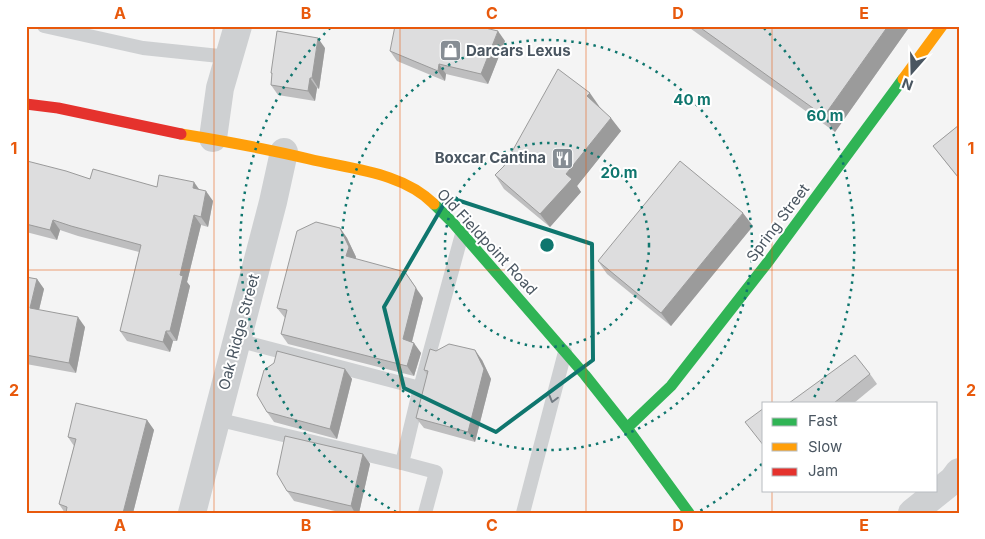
<svg xmlns="http://www.w3.org/2000/svg" width="985" height="539" viewBox="0 0 985 539" font-family="Inter,sans-serif">
	<style>
		.lines { fill: none; stroke-linecap: round; stroke-linejoin: round }
		.lane { stroke: #ced0d2; stroke-width: 14 }
		.street { stroke: #ced0d2; stroke-width: 28 }
		.fast { stroke: #30b455; stroke-width: 11 }
		.slow { stroke: #ff9f0a; stroke-width: 11 }
		.jam { stroke: #e5322d; stroke-width: 11 }
		.wall { fill: #bebebf }
		.shaded-wall { fill: #9b9b9b }
		.building { fill: #ddddde; stroke: #9b9b9b }
		.oneway { stroke: #727b83 }
		.marked { fill: none; stroke: #0f766e; stroke-width: 4; stroke-linejoin: round }
		.grid { fill: none; stroke: #e8590c; stroke-width: 1; stroke-opacity: 0.55 }
		.ring { fill: none; stroke: #0f766e; stroke-width: 2.5; stroke-dasharray: 2.5 5 }
		.labels { text-anchor: middle; stroke-width: 4; stroke-linejoin: round; paint-order: stroke }
		.poi-label { font-size: 15px; font-weight: bold; fill: #4a5661; stroke: #fff; text-anchor: start }
		.street-label { font-size: 15px; fill: #4a5661; stroke: #fff }
		.centre { fill: #0f766e; stroke: #fff; stroke-width: 2.5 }
		.ring-label { font-size: 15px; text-anchor: middle; font-weight: bold; fill: #0f766e; stroke: #fff; stroke-width: 4; stroke-linejoin: round; paint-order: stroke }
		.neatline { fill: none; stroke: #e8590c; stroke-width: 2 }
		.grid-label { font-size: 16px; text-anchor: middle; font-weight: bold; fill: #e8590c }
	</style>
	<rect width="100%" height="100%" fill="#f4f4f4"/>
	<g class="lines">
		<g class="lane">
			<polyline points="44,26 143,48 229,57"/>
			<polyline points="237,340 420,388"/>
			<polyline points="216,419 402,463"/>
			<polyline points="425,513 436,472 402,463 420,388 462,234"/>
			<polyline points="523,513 565,352"/>
		</g>
		<g class="street">
			<polyline points="213,138 220,88 238,26"/>
			<polyline points="192,513 273,202 284,152"/>
			<polyline points="912,513 953,480 959,472"/>
		</g>
		<g class="fast">
			<polyline points="434,204 453,223 585,375 627,428 689,513"/>
			<polyline points="627,428 671,386 768,262 903,79"/>
		</g>
		<g class="slow">
			<polyline points="903,79 942,26"/>
			<path d="M181,134C224,141 267,149 309,159C350,169 402,172 434,204"/>
		</g>
		<polyline class="jam" points="26,104 58,108 181,134"/>
	</g>
	<g class="wall">
		<polygon points="687,26 910,26 835,132"/>
		<polygon points="505,41 488,84 446,74 445,81 397,61 390,51"/>
		<polygon points="325,48 319,89 317,88 315,101 278,95 271,85 272,75 271,73"/>
		<polygon points="599,106 621,131 577,186 581,192 550,227 504,189 495,175"/>
		<polygon points="959,125 959,179 933,146"/>
		<polygon points="26,165 90,179 157,187 200,190 213,201 208,227 201,225 187,282 190,286 177,341 173,341 170,352 127,341 120,331 139,252 78,236 60,230 57,240 26,232"/>
		<polygon points="753,226 671,326 607,274 598,261"/>
		<polygon points="340,228 347,238 356,257 355,259 423,298 412,342 421,353 414,376 288,344 281,334 285,318 277,308"/>
		<polygon points="26,277 37,279 44,289 39,310 85,327 76,373 26,364"/>
		<polygon points="482,360 491,379 475,442 424,428 416,418 427,375 424,370"/>
		<polygon points="345,369 352,379 337,439 274,422 267,412"/>
		<polygon points="870,374 877,384 854,403 789,403"/>
		<polygon points="147,420 154,430 133,513 65,513 59,504 74,446 68,437"/>
		<polygon points="363,454 370,464 359,513 343,513 294,501 287,491"/>
	</g>
	<g class="shaded-wall">
		<polygon points="888,26 910,26 835,132 824,116"/>
		<polygon points="498,31 505,41 488,84 481,74"/>
		<polygon points="318,38 325,48 319,89 312,78"/>
		<polygon points="439,64 446,74 445,81 438,71"/>
		<polygon points="310,78 317,88 315,101 308,91"/>
		<polygon points="590,93 599,106 596,110 587,96"/>
		<polygon points="611,118 621,131 577,186 581,192 550,227 540,214 566,174"/>
		<polygon points="194,182 201,192 193,188"/>
		<polygon points="206,191 213,201 208,227 201,217"/>
		<polygon points="743,213 753,226 671,326 661,313"/>
		<polygon points="194,215 201,225 187,282 190,286 177,341 170,331 180,275"/>
		<polygon points="53,220 60,230 57,240 50,230"/>
		<polygon points="340,228 347,238 356,257 353,266 346,256"/>
		<polygon points="405,272 423,298 410,349 403,339"/>
		<polygon points="37,279 44,289 37,318 30,308"/>
		<polygon points="78,317 85,327 76,373 69,363"/>
		<polygon points="166,331 173,341 170,352 163,342"/>
		<polygon points="414,343 421,353 414,376 407,366"/>
		<polygon points="475,350 482,360 491,379 475,442 468,432"/>
		<polygon points="345,369 352,379 337,439 330,429"/>
		<polygon points="147,420 154,430 133,513 123,513"/>
		<polygon points="363,454 370,464 359,513 355,513 351,506"/>
	</g>
	<g class="building">
		<polygon points="395,26 477,26 498,31 481,74 439,64 438,71 390,51"/>
		<polygon points="698,26 888,26 824,116"/>
		<polygon points="277,31 318,38 312,78 310,78 308,91 271,85 272,73 271,73"/>
		<polygon points="558,69 590,93 587,96 611,118 566,174 572,179 540,214 495,175 504,166"/>
		<polygon points="959,125 959,176 958,177 933,146"/>
		<polygon points="27,161 66,171 90,179 93,169 157,187 159,175 194,182 193,188 206,191 201,217 194,215 180,275 183,276 170,331 166,331 163,342 120,331 141,245 71,226 53,220 50,230 26,224 26,165"/>
		<polygon points="680,161 743,213 661,313 598,261"/>
		<polygon points="316,222 340,228 349,247 346,256 405,272 416,288 403,339 414,343 407,366 281,334 287,310 277,308 297,231"/>
		<polygon points="26,277 37,279 30,308 78,317 69,363 26,355"/>
		<polygon points="449,344 475,350 484,369 468,432 416,418 428,371 424,370 430,349 436,351"/>
		<polygon points="277,351 345,369 330,429 267,412 257,395 264,370 274,363"/>
		<polygon points="855,355 870,374 834,403 789,403"/>
		<polygon points="76,403 147,420 123,513 66,513 67,507 59,504 76,439 68,437"/>
		<polygon points="764,408 764,446 745,422"/>
		<polygon points="285,436 363,454 351,506 287,491 277,474"/>
	</g>
	<defs><path id="oneway-chevron" d="M-2-3.5L2.5 0L-2 3.5" fill="none" stroke-width="1.6" stroke-linecap="round" stroke-linejoin="round" transform="scale(1.25)"/></defs>
	<use class="oneway" href="#oneway-chevron" transform="translate(553 399) rotate(105)"/>
	<path class="marked" d="M448,197L592,244L593,360L496,432L404,388L384,307Z"/>
	<path class="grid" d="M214,26V513M400,26V513M586,26V513M772,26V403M26,270H959M772,490V513"/>
	<g class="ring">
		<circle cx="547" cy="245" r="102"/>
		<circle cx="547" cy="245" r="205"/>
		<path d="M762 464A307 307 0 0 1 698 512M396 512A307 307 0 0 1 330 28M764 28A307 307 0 0 1 812 401"/>
	</g>
	<defs>
		<symbol id="shop-square" viewBox="-11 -11 22 22"><rect x="-9" y="-9" width="18" height="18" rx="4" fill="#868d94" stroke="#fff"/><path d="M-5-2.5h2.3a2.7 3.5 0 0 1 5.4 0H5L5.5 6h-11ZM-1.5-2.5h3a1.5 2.3 0 0 0-3 0Z" fill="#fff"/></symbol>
		<symbol id="restaurant-square" viewBox="-11 -11 22 22"><rect x="-9" y="-9" width="18" height="18" rx="4" fill="#868d94" stroke="#fff"/><path d="M-5-6h1v4h1v-4h1v4h1v-4h1v5L-1.5 .5V6h-2V.5L-5-1ZM5-6V6H3V1.5H1.5Q1.5-4 5-6Z" fill="#fff"/></symbol>
	</defs>
	<g fill-rule="evenodd">
		<use href="#shop-square" x="438" y="38" width="25" height="25"/>
		<use href="#restaurant-square" x="550" y="146" width="25" height="25"/>
	</g>
	<g class="labels">
		<g class="poi-label">
			<text x="466" y="56">Darcars Lexus</text>
			<text x="546" y="163" text-anchor="end">Boxcar Cantina</text>
		</g>
		<g class="street-label">
			<text transform="translate(778 223) rotate(-53)" y="5">Spring Street</text>
			<text transform="translate(487 242) rotate(47)" y="5">Old Fieldpoint Road</text>
			<text transform="translate(239 332) rotate(-75)" y="5">Oak Ridge Street</text>
		</g>
	</g>
	<circle cx="547" cy="245" r="8" class="centre"/>
	<g class="ring-label">
		<text x="692" y="105">40 m</text>
		<text x="825" y="121">60 m</text>
		<text x="619" y="178">20 m</text>
	</g>
	<rect width="985" height="539" fill="none" stroke="#ffffff" stroke-width="55"/>
	<rect x="762" y="402" width="175" height="90" fill="#ffffff" stroke="#b7bbc0"/>
	<rect x="772" y="418" width="25" height="8" fill="#30b455" stroke="#b7bbc0"/>
	<text x="808" y="426" font-size="15" fill="#4a5661">Fast</text>
	<rect x="772" y="443" width="25" height="8" fill="#ff9f0a" stroke="#b7bbc0"/>
	<text x="808" y="452" font-size="15" fill="#4a5661">Slow</text>
	<rect x="772" y="468" width="25" height="8" fill="#e5322d" stroke="#b7bbc0"/>
	<text x="808" y="476" font-size="15" fill="#4a5661">Jam</text>
	<g transform="translate(912 72) rotate(200)" stroke="#ffffff" stroke-width="4" paint-order="stroke">
	<path d="M0-4L9 19L0 12L-9 19Z" fill="#4a5661"/>
	<text y="-8" font-size="14" font-weight="bold" text-anchor="middle" fill="#4a5661">N</text>
	</g>
	<rect x="28" y="28" width="930" height="484" class="neatline"/>
	<g class="grid-label">
		<text x="120" y="19">A</text>
		<text x="306" y="19">B</text>
		<text x="492" y="19">C</text>
		<text x="678" y="19">D</text>
		<text x="864" y="19">E</text>
		<text x="14" y="154">1</text>
		<text x="971" y="154">1</text>
		<text x="14" y="396">2</text>
		<text x="971" y="396">2</text>
		<text x="120" y="531">A</text>
		<text x="306" y="531">B</text>
		<text x="492" y="531">C</text>
		<text x="678" y="531">D</text>
		<text x="864" y="531">E</text>
	</g>
</svg>
